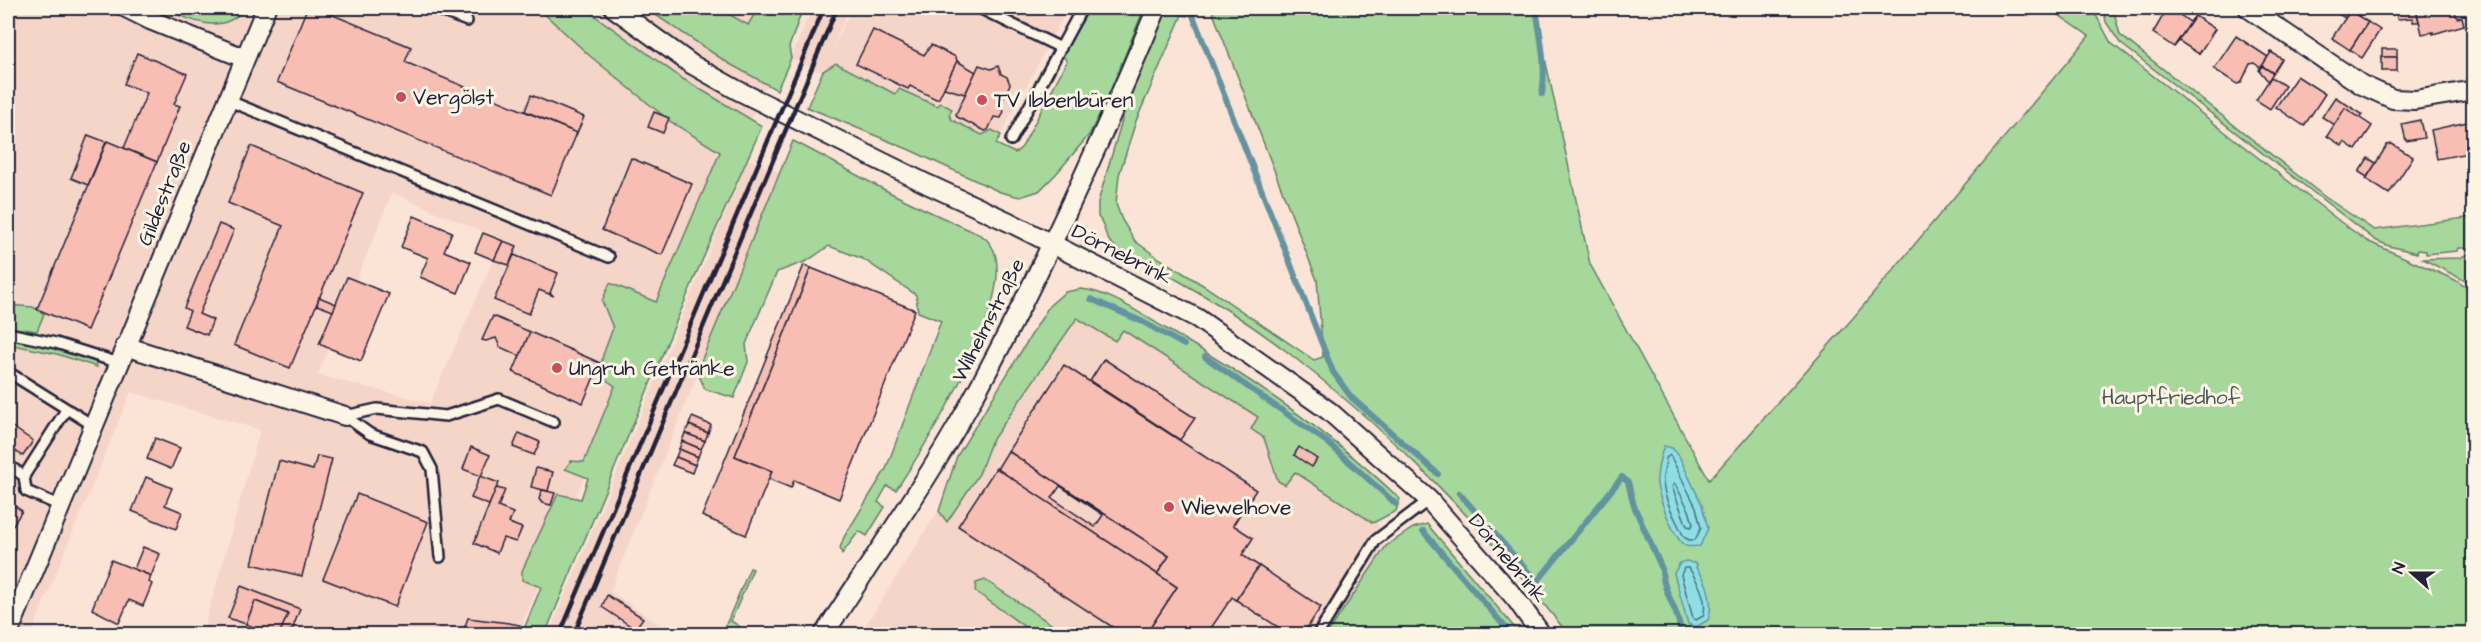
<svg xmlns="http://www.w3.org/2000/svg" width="2481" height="642" viewBox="0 0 2481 642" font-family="'Architects Daughter',sans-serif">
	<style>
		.built { fill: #f6d5c9; fill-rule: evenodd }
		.green { fill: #a5d89a; stroke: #647d6a; stroke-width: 1.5 }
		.water { fill: #8edfe5; stroke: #6393a1; stroke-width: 1.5 }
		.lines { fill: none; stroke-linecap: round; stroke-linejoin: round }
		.shore { stroke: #4d6e7f; stroke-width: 1.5 }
		.stream { stroke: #6393a1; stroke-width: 6 }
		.building { fill: #f9beb3; stroke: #22223b; stroke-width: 1.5; fill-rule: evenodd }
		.service-casing { stroke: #22223b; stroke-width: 14 }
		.minor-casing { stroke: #22223b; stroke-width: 22 }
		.service { stroke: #fcf5e5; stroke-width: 9 }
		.minor { stroke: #fcf5e5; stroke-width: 18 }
		.rail { stroke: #22223b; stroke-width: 4.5 }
		.poi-dot { fill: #d1495b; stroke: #fcf5e5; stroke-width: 2 }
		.labels { text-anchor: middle; stroke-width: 6; stroke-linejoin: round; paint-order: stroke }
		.poi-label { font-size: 21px; fill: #22223b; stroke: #fcf5e5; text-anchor: start }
		.street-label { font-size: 21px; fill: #22223b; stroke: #fcf5e5 }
		.park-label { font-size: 21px; fill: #495958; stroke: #fcf5e5 }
	</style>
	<rect width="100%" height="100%" fill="#fbe4d6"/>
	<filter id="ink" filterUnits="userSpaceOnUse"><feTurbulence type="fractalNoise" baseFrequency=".0167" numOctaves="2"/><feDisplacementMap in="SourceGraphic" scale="12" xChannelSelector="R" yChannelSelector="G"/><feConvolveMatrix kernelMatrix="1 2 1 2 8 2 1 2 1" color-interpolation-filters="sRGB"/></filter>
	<g filter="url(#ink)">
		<g class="built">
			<path d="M8,8H803L583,481L518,634H202L260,430L131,392L31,634H8ZM392,193L502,240L430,403L318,375Z"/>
			<polygon points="812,8 849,8 831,51 852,8 1068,8 991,153 791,58"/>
			<polygon points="748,159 779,172 610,591 673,634 591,634 593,628 590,634 549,634"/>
			<polygon points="1084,299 1330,454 1376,519 1385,545 1325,634 860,634 1066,309"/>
		</g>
		<g class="green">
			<path d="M162,8H207L219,12L221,8H245C222,37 190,20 162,8Z"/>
			<polygon points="538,8 584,8 683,79 762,126 697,272 545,634 522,634 541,587 522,580 522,571 558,494 581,499 588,478 565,469 571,461 584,462 615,386 599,375 603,355 613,328 602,301 610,283 656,302 720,152 671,122 590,56"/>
			<polygon points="645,8 718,8 748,25 758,8 803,8 789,47 791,58 777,90 728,63"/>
			<polygon points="1090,8 1142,8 1143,11 1106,102 1089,135 1056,174 1039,191 1020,197 1000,192 910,150 807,107 823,71 836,63 895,94 899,89 937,106 941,103 952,109 949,115 952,120 982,135 992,130 1001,135 996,144 1015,153 1022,147 1067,61 1062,55"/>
			<path d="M1168,8H1185L1187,16L1182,15L1136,121L1119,175L1116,204L1122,220L1135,241L1157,257L1206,287L1314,360L1323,357L1317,280L1211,8H1534L1590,264L1709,480L1853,318L2089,36L2056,13L2060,8H2094L2097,17L2111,43L2342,223L2367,241L2455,280L2473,292V634H1568C1484,528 1397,437 1290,354C1255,327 1218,303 1179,281C1158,269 1131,260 1112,244C1103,236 1106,224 1098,217V202L1127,103Z"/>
			<polygon points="2103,8 2113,8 2120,35 2325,197 2374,230 2473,217 2473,246 2466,250 2465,248 2458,248 2457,251 2426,254 2426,251 2418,250 2417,253 2389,246 2375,240 2120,43 2106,22"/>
			<path d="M793,141C828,158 862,179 897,196C919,207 941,217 963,227C971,231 982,234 987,240C1030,283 923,449 896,490L887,486L878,502L885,507L867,536L859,531L842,554L840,548L844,537L886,469L941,321L918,312L916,295L863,259L829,246L807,261L777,272L746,344L748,362L734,398L705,389L697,371Z"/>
			<polygon points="2473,252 2473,285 2423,259 2459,258"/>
			<path d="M1081,289C1110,292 1138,312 1163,327C1248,376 1329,431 1400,499L1396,511L1373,523L1295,472L1285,485L1278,481L1264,438L1251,429L1258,417L1123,330L1115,341L1077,318L991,442L979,474L947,522L939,511L957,456L1049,306L1065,292Z"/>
			<polygon points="8,305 33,307 44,314 37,331 8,327"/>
			<path d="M8,338C36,341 69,350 95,362L97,367L57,354L8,344Z"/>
			<polygon points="1427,524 1520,634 1327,634 1386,546 1413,528"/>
			<polygon points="750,568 753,569 731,621 751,634 722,634"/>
			<polygon points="985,580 1066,634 1036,634 1032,632 975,591 976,583"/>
		</g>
		<g class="water">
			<path d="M1664,446L1672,448L1679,456L1702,505L1708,528L1700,546C1696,546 1690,547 1686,546C1675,542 1655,490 1657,478C1658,467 1660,456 1664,446Z"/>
			<path d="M1686,561L1697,564L1696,568C1708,580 1714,605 1708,620L1696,627L1688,624L1674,573L1680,563Z"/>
		</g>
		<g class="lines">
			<g class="shore">
				<path d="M1670,455L1696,507L1701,528L1695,540H1689L1684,537C1676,520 1664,500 1663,482C1662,474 1666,466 1666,458Z"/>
				<polygon points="1675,484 1689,510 1693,524 1691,527 1687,526 1672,487"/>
				<path d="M1684,568H1689C1697,581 1709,600 1703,616L1696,620L1693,618L1681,575Z"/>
			</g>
			<g class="stream">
				<polyline points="1190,8 1333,372 1351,397 1438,474"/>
				<path d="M1536,8C1540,36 1547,65 1542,94"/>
				<polyline points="1091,299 1143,322 1184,345"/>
				<polyline points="1205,357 1327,442 1396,504"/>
				<path d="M1459,493L1537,582L1622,477L1628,482L1634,506L1662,569C1662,592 1680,611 1681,634"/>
				<polyline points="1423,531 1511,634"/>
			</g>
		</g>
		<g class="building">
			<polygon points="307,8 316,8 411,47 405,62 577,133 551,195 277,82"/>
			<polygon points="2148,8 2170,8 2190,22 2195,16 2174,47 2153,33 2164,14 2159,11 2150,13"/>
			<polygon points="2338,8 2364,8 2359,16 2350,11 2345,18 2335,12"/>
			<polygon points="2397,8 2416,8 2419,22 2413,22 2413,18 2397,19"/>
			<polygon points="2416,8 2454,8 2457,18 2462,17 2464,25 2433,34 2433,32 2422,34"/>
			<polygon points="2350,11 2368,22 2350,50 2332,38"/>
			<polygon points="2195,16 2215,29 2199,54 2179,41 2174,47"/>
			<polygon points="2368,22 2380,30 2362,58 2350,50"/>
			<polygon points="873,30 924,55 931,45 956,57 957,61 939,98 936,99 910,86 908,89 856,64"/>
			<polygon points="2236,36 2268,57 2261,68 2254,63 2250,64 2241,83 2237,84 2214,69"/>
			<rect x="2382" y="49" width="15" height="8"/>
			<polygon points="2271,52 2282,59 2273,73 2262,66"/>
			<polygon points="137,53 187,74 174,104 180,106 157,162 124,148 147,93 124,84"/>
			<rect x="2382" y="57" width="15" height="14"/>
			<polygon points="957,61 976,72 965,94 944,88"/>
			<polygon points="979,65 991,69 998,66 1001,74 1007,77 1010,84 1000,106 1004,111 1001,118 994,117 988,130 985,131 957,117 956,114"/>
			<polygon points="2262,66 2273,73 2268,81 2259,70"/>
			<polygon points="2297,76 2325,94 2304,126 2276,107"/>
			<polygon points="2271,77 2285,86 2270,109 2256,100"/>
			<polygon points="531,95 584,117 577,133 525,111"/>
			<polygon points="2335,97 2362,114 2360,118 2345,108 2335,125 2322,117"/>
			<polygon points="2345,108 2372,126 2356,150 2344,142 2342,146 2327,136"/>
			<polygon points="654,112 669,118 663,133 648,127"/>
			<polygon points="2420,120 2424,138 2406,141 2402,124"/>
			<polygon points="2472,121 2474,152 2437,159 2431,130"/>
			<polygon points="88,135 106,142 88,185 71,178"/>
			<polygon points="107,141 157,162 87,330 37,309"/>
			<polygon points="2392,144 2413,157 2389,194 2366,179 2387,145"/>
			<polygon points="251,146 363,193 290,368 234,345 283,226 228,203"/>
			<polygon points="631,158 692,184 662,255 602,230"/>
			<polygon points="2368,158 2376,163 2367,177 2359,172"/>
			<polygon points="414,216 452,232 444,251 471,262 458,293 420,277 428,258 401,247"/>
			<polygon points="219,224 234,230 199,314 213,320 207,335 184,326 190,311 184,308"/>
			<polygon points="483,233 503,241 494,260 475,252"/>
			<polygon points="503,241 517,246 509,265 494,260"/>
			<polygon points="514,255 558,273 550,293 554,296 539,290 529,314 494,300"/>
			<polygon points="804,265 811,268 735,456 772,471 746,535 702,516"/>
			<polygon points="811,268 915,310 839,499 794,480 791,488 769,479 772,471 735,456"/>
			<polygon points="347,277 389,294 361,361 319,344"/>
			<polygon points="319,297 336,304 333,311 317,305"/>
			<polygon points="493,316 530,332 520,356 500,347 496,338 486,341 482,340"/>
			<polygon points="530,332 600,363 583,403 513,372"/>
			<polygon points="1104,359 1195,418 1180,440 1090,381"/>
			<polygon points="1064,365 1256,490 1233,525 1253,538 1242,555 1259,566 1236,600 1232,597 1207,634 1146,634 1177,587 1157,574 1169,556 1008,451"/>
			<polygon points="692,417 711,425 708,433 689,425"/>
			<polygon points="8,424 33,441 23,456 8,446"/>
			<polygon points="689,425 708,433 705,441 685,433"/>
			<polygon points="519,433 540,442 534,455 513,447"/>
			<polygon points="685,433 705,441 701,449 682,441"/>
			<polygon points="155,438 180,448 171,469 147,459"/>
			<polygon points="682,441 701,449 698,457 679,449"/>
			<polygon points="471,447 490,455 481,476 463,469"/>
			<polygon points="1299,447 1317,459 1312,467 1294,455"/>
			<polygon points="679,449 698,457 695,465 676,457"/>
			<path d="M1008,451L1169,556L1157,574L997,469ZM1060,486L1103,515L1095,527L1052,498Z"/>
			<polygon points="317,456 332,459 302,576 252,564 279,461 313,470"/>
			<polygon points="676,457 695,465 692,473 672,465"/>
			<polygon points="536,468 553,472 548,491 531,487"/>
			<polygon points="996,468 1177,587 1146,634 1123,634 958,526"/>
			<polygon points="480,476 499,483 489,505 471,498"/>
			<polygon points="146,477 172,488 165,505 182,512 176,529 132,511"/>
			<polygon points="496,488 505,490 498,507 513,513 509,523 522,528 516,542 503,538 497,553 474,543"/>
			<polygon points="542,490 555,493 551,505 542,503 539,499"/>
			<polygon points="357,494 428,522 395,607 323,579"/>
			<polygon points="8,501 22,511 8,533"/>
			<polygon points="143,547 160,554 151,576 134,569"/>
			<polygon points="111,560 151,576 149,582 152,584 143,606 129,600 119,623 92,609"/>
			<polygon points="1259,566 1321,607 1303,634 1289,634 1236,600"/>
			<polygon points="241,586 300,609 292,630 279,634 288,614 255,601 246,624 228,618"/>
			<polygon points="607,595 643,618 635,629 602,607"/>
			<polygon points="255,601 288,614 279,634 271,634 246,624"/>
			<polygon points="468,618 509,623 520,625 516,634 462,634"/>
		</g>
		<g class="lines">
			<defs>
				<g id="service">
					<polyline points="433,8 467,21"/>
					<polyline points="979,8 1061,48"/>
					<polyline points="227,100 609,257"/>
					<polyline points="1011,140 1082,8"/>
					<polyline points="8,333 56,343 119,363"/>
					<polyline points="8,372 94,426"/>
					<polyline points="345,416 377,409 446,416 499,399 554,422"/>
					<polyline points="345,416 370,434 423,452 432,469 440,557"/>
					<polyline points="8,465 24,476 66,410"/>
					<polyline points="24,476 26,491 61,506"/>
					<polyline points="1318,634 1376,540 1429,500"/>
				</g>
				<g id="minor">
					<polyline points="126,8 150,20 244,58"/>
					<polyline points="614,8 691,64 737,90 927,184 1009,222 1197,318 1329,411 1429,500 1516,599 1541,634"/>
					<polyline points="2248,8 2362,85 2393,99 2415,100 2474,90"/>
					<polyline points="125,346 345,416"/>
					<polyline points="8,634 266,8"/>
					<path d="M824,634C872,560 924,486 967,409C1039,279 1100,144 1157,8"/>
				</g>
			</defs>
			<use href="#service" class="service-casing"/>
			<use href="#minor" class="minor-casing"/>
			<use href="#service" class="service"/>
			<use href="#minor" class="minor"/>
			<g class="rail">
				<polyline points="560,634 824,8"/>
				<polyline points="574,634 837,8"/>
			</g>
		</g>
	</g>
	<g class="poi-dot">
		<circle cx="401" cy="97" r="6"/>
		<circle cx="982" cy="100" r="6"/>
		<circle cx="557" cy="368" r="6"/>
		<circle cx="1169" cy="507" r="6"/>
	</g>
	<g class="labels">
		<g class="poi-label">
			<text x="413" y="104">Vergölst</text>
			<text x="994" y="107">TV Ibbenbüren</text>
			<text x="569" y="375">Ungruh Getränke</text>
			<text x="1181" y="514">Wiewelhove</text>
		</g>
		<g class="street-label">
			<text transform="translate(164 193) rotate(-68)" y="7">Gildestraße</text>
			<text transform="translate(1122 254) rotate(27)" y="7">Dörnebrink</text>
			<text transform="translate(988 320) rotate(-63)" y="7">Wilhelmstraße</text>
			<text transform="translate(1508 558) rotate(50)" y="7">Dörnebrink</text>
		</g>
		<g class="park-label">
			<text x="2171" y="404">Hauptfriedhof</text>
		</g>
	</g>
	<rect width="2481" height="642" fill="none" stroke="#fcf5e5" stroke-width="30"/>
	<rect x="15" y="15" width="2451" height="612" fill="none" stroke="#22223b" stroke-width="2" filter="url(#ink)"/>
	<g transform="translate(2412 573) rotate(291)" stroke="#fcf5e5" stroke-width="4.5" paint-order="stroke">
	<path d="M0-4.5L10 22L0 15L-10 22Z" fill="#22223b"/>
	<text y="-9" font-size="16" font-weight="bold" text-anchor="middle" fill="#22223b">N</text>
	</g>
</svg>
